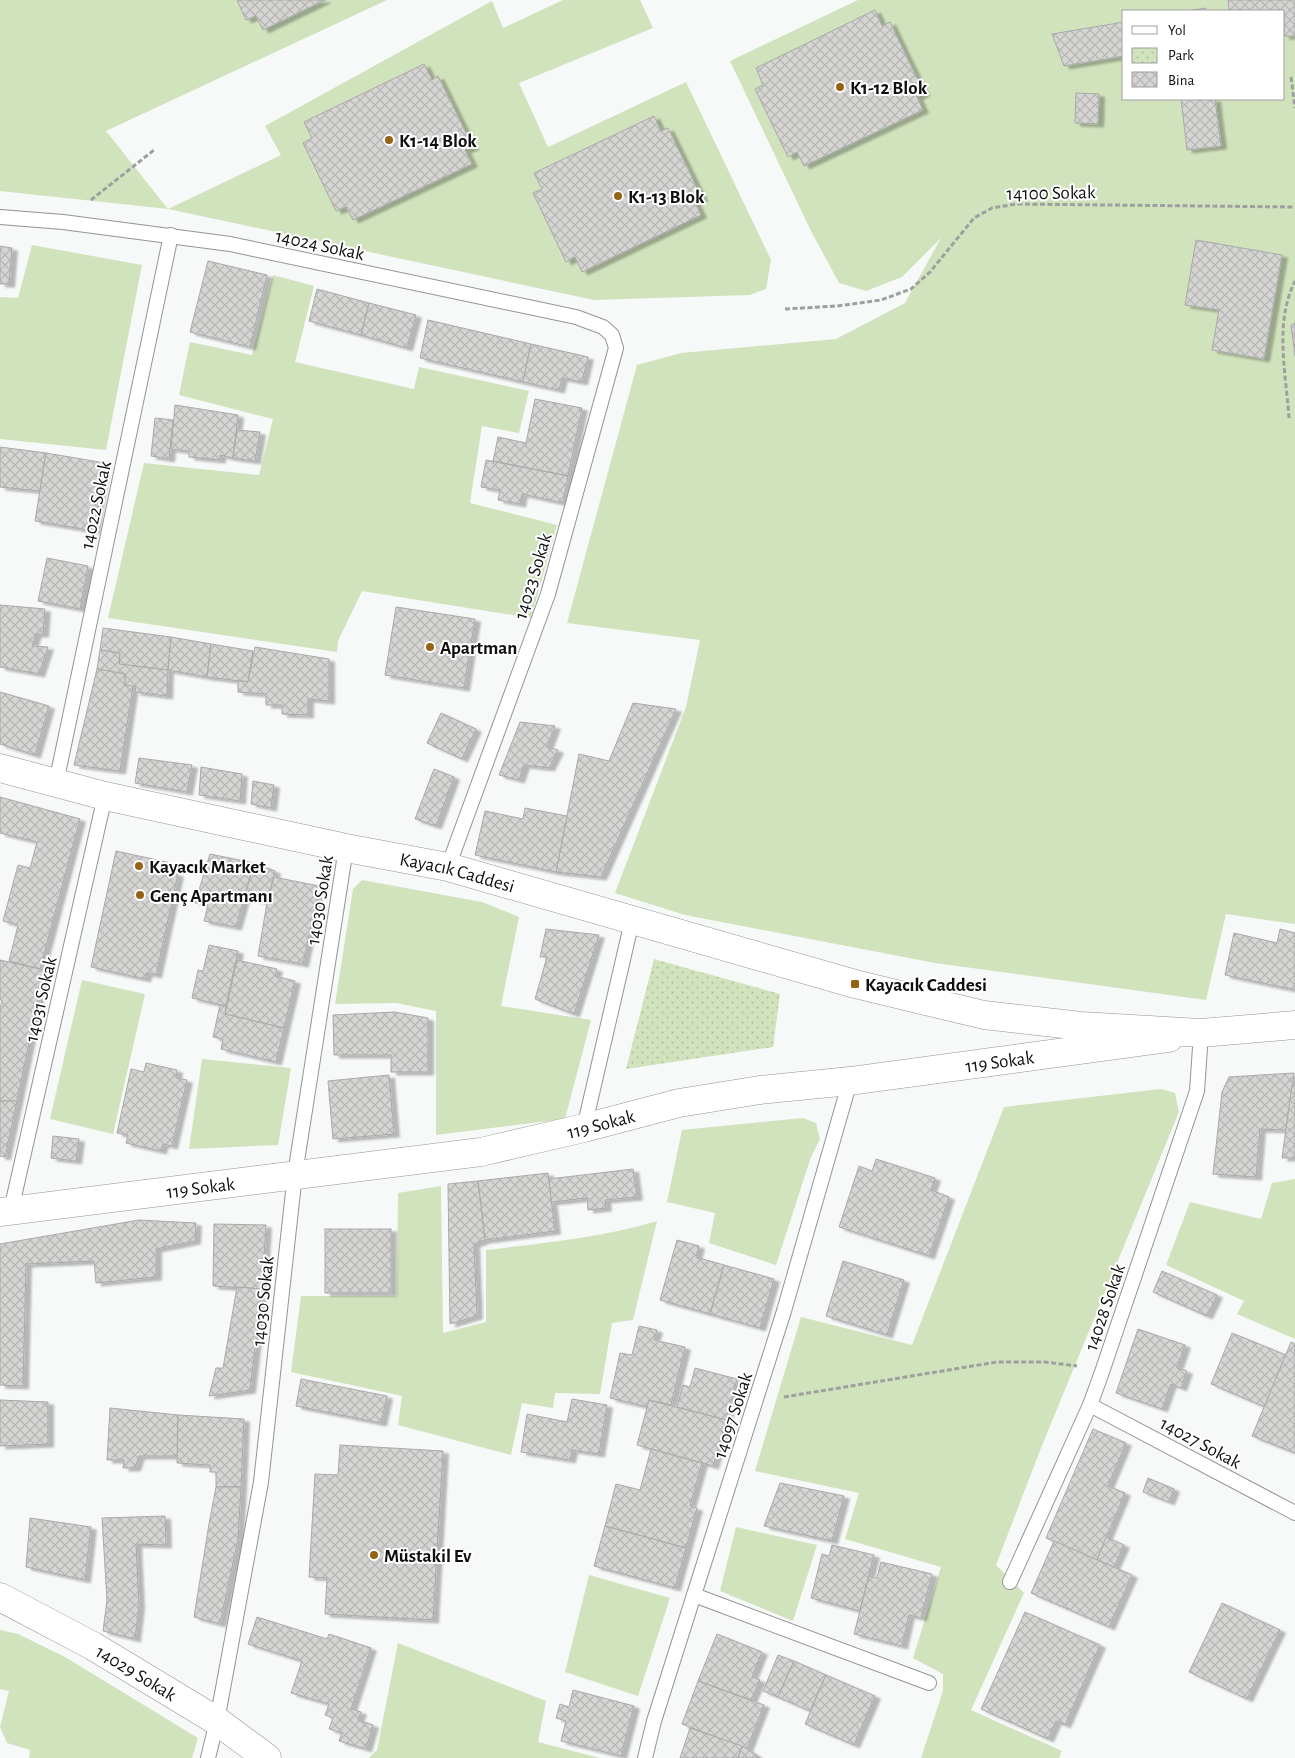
<svg xmlns="http://www.w3.org/2000/svg" width="1295" height="1758" viewBox="0 0 1295 1758" font-family="'Alegreya Sans',sans-serif">
	<style>
		.grass { fill: #d1e3bd; fill-rule: evenodd }
		.park { fill: url(#park-dots) }
		.building { fill: url(#building-cross-hatch); stroke: #a9a9a8; filter: url(#shadow) }
		.lines { fill: none; stroke-linecap: round; stroke-linejoin: round }
		.service-casing { stroke: #939495; stroke-width: 16 }
		.minor-casing { stroke: #939495; stroke-width: 29 }
		.tertiary-casing { stroke: #939495; stroke-width: 29 }
		.path { stroke: #9e9f9f; stroke-width: 3; stroke-dasharray: 5 2.5; stroke-linecap: butt }
		.service { stroke: #fff; stroke-width: 14 }
		.minor { stroke: #fff; stroke-width: 28 }
		.tertiary { stroke: #fff; stroke-width: 28 }
		.poi-dot { fill: #956315; stroke: #fff; stroke-width: 2 }
		.labels { text-anchor: middle; stroke-width: 4; stroke-linejoin: round; paint-order: stroke }
		.poi-label { font-size: 19px; font-weight: bold; fill: #0f0f0f; stroke: #fff; text-anchor: start }
		.street-label { font-size: 19px; fill: #0f0f0f; stroke: #fff }
	</style>
	<defs>
		<pattern id="park-dots" width="8" height="8" patternUnits="userSpaceOnUse" patternTransform="scale(1.25)"><rect width="8" height="8" fill="#d1e3bd"/><path d="M2 2h.1M6 6h.1" fill="none" stroke="#b2c2a1" stroke-width="1.8" stroke-linecap="round"/></pattern>
		<pattern id="building-cross-hatch" width="8" height="8" patternUnits="userSpaceOnUse" patternTransform="scale(1.25)"><rect width="8" height="8" fill="#d6d5d4"/><path d="M0 0l8 8M0 8l8-8" fill="none" stroke="#b6b6b5"/></pattern>
		<filter id="shadow"><feDropShadow dx="5.5" dy="3" stdDeviation="1" flood-color="#0004"/></filter>
	</defs>
	<rect width="100%" height="100%" fill="#f7f8f8"/>
	<g class="grass">
		<polygon points="0,0 387,0 106,131 168,209 281,155 265,126 492,1 503,28 563,0 640,0 653,28 519,83 548,147 686,82 771,260 766,289 749,295 594,300 168,209 0,191"/>
		<path d="M858,0H1295V924L1226,914L1206,1000L935,963L685,915L615,893L686,707L700,640L567,623L637,365L681,353L836,339L905,303L941,238L902,277L866,291L839,283L811,231L730,61ZM1124,11H1284V99H1124Z"/>
		<polygon points="32,245 142,265 106,450 0,439 0,297 18,298"/>
		<polygon points="273,275 314,286 295,362 414,389 419,367 529,391 519,433 482,426 470,503 557,525 531,618 362,591 338,641 337,652 108,618 144,463 259,475 273,419 179,395 190,342 252,355"/>
		<polygon points="362,880 482,902 519,917 501,1006 591,1020 565,1119 436,1135 436,1011 396,1003 335,1004 353,889"/>
		<polygon points="82,980 145,994 113,1134 50,1119"/>
		<polygon points="202,1059 291,1068 278,1145 189,1149"/>
		<polygon points="1161,1089 1175,1093 1179,1112 1041,1448 996,1565 1024,1593 971,1710 1062,1751 1059,1758 921,1758 943,1691 943,1674 913,1658 941,1567 845,1539 859,1493 755,1471 801,1317 912,1345 1004,1107"/>
		<polygon points="803,1118 816,1123 820,1139 811,1157 776,1265 709,1243 715,1213 667,1202 682,1130"/>
		<polygon points="1295,1179 1295,1339 1237,1314 1244,1301 1166,1265 1190,1202 1261,1219 1272,1183"/>
		<path d="M441,1186L443,1333L486,1322V1250C543,1243 601,1238 657,1221L633,1320L612,1323L600,1394L555,1393L553,1408L522,1403L511,1455L398,1425L402,1396L291,1372L301,1296H397L398,1193Z"/>
		<polygon points="736,1527 817,1545 793,1621 720,1591"/>
		<polygon points="589,1575 670,1598 638,1696 565,1672"/>
		<polygon points="0,1630 18,1634 65,1657 198,1738 192,1758 29,1758 30,1750 7,1743 0,1727 9,1691 0,1689"/>
		<polygon points="398,1643 546,1701 538,1742 600,1758 369,1758 377,1750"/>
	</g>
	<polygon class="park" points="654,959 780,994 773,1047 626,1069"/>
	<g class="building">
		<polygon points="237,0 325,0 263,30 256,16 246,20"/>
		<polygon points="1228,0 1295,0 1295,36 1284,36 1284,11 1229,11"/>
		<polygon points="1206,8 1206,11 1186,11"/>
		<polygon points="875,10 882,26 890,22 924,93 917,97 923,110 804,166 797,152 788,157 755,89 763,85 756,68"/>
		<polygon points="1124,22 1124,56 1064,66 1052,34"/>
		<polygon points="424,64 432,80 438,76 473,147 465,150 472,164 353,220 346,207 336,211 303,143 312,138 304,122"/>
		<polygon points="1076,93 1099,94 1098,124 1075,123"/>
		<polygon points="1181,99 1215,99 1221,146 1187,150"/>
		<polygon points="654,116 661,131 668,128 702,198 695,202 701,215 582,272 575,257 566,262 533,193 542,189 534,173"/>
		<polygon points="1196,240 1282,255 1264,359 1212,350 1219,310 1185,305"/>
		<polygon points="0,246 12,248 9,284 0,284"/>
		<polygon points="208,261 267,275 250,347 190,332"/>
		<polygon points="317,289 369,303 361,335 309,321"/>
		<polygon points="369,303 416,315 407,348 361,335"/>
		<polygon points="428,320 531,344 523,382 420,358"/>
		<polygon points="1295,323 1295,356 1291,325"/>
		<polygon points="531,344 588,357 582,382 562,378 559,390 523,382"/>
		<polygon points="535,399 582,408 568,476 493,461 498,437 526,443"/>
		<polygon points="175,405 238,415 233,458 220,455 220,460 189,457 189,451 171,449"/>
		<polygon points="155,418 173,420 169,459 151,456"/>
		<polygon points="237,430 260,432 255,461 233,458"/>
		<polygon points="0,447 46,453 40,491 0,487"/>
		<polygon points="46,453 105,463 94,531 35,521"/>
		<polygon points="486,460 568,476 563,503 522,494 520,504 498,500 500,490 481,487"/>
		<polygon points="47,558 88,566 80,609 38,601"/>
		<polygon points="0,605 45,609 43,634 36,634 32,646 48,647 39,674 0,667"/>
		<polygon points="396,607 475,619 464,688 385,675"/>
		<polygon points="103,628 171,637 168,670 119,664 120,653 100,650"/>
		<polygon points="171,637 211,644 207,677 168,670"/>
		<polygon points="211,644 253,651 248,682 207,677"/>
		<polygon points="255,647 329,659 329,701 308,699 308,715 282,714 282,705 266,705 266,694 238,692 238,680 248,682"/>
		<polygon points="100,650 120,653 119,664 168,670 167,696 135,692 136,687 125,685 125,674 97,669"/>
		<polygon points="97,669 125,674 125,685 133,686 120,771 74,765"/>
		<polygon points="0,692 49,706 35,755 0,744"/>
		<polygon points="633,703 676,709 601,877 556,872 579,754 609,761"/>
		<polygon points="441,713 476,729 462,759 427,743"/>
		<polygon points="520,722 555,726 547,747 558,750 549,768 524,765 519,780 499,775"/>
		<polygon points="139,758 192,765 187,792 135,783"/>
		<polygon points="201,767 242,774 240,801 199,795"/>
		<polygon points="434,769 454,777 436,826 415,819"/>
		<polygon points="253,781 274,785 271,808 251,804"/>
		<polygon points="0,797 80,819 40,969 9,961 18,925 3,921 18,865 30,868 37,842 0,833"/>
		<polygon points="525,808 567,816 556,872 475,855 485,811 523,819"/>
		<polygon points="116,851 171,863 169,872 178,874 156,975 147,973 145,979 91,967"/>
		<polygon points="210,854 254,863 236,927 204,921 208,905 195,903"/>
		<polygon points="254,863 275,871 267,903 245,896"/>
		<polygon points="274,877 319,886 303,964 258,956 267,903"/>
		<polygon points="546,929 599,935 574,1014 535,999 547,957 540,957"/>
		<polygon points="1280,929 1295,933 1295,990 1225,975 1234,933 1277,943"/>
		<polygon points="209,945 238,951 226,1006 192,998 198,970 203,971"/>
		<polygon points="0,960 44,970 17,1101 0,1101 0,1009 2,1000 0,1000"/>
		<polygon points="237,960 277,969 275,976 295,981 284,1028 225,1014"/>
		<polygon points="220,1005 226,1006 225,1014 284,1028 276,1062 221,1049 223,1039 213,1037"/>
		<polygon points="395,1012 428,1018 428,1072 391,1072 391,1055 334,1055 333,1015"/>
		<polygon points="146,1063 177,1070 176,1078 187,1080 172,1146 163,1144 161,1151 126,1143 128,1135 117,1133 131,1069 144,1072"/>
		<polygon points="1294,1073 1286,1130 1260,1129 1256,1177 1213,1174 1222,1092 1229,1077"/>
		<polygon points="389,1075 394,1134 333,1139 328,1081"/>
		<polygon points="1292,1085 1295,1085 1295,1158 1282,1158"/>
		<polygon points="0,1101 17,1101 5,1157 0,1156"/>
		<polygon points="53,1136 79,1139 76,1161 51,1158"/>
		<polygon points="876,1159 935,1178 931,1190 949,1197 929,1256 839,1227 859,1166 872,1171"/>
		<polygon points="633,1169 637,1197 605,1200 606,1208 588,1210 587,1198 551,1202 549,1179"/>
		<polygon points="548,1173 555,1231 485,1240 478,1181"/>
		<polygon points="478,1181 485,1240 474,1244 477,1316 450,1324 448,1184"/>
		<polygon points="139,1220 196,1223 195,1241 156,1249 156,1277 96,1283 94,1261 26,1264 23,1386 0,1385 0,1244"/>
		<polygon points="214,1224 266,1225 262,1289 213,1286"/>
		<rect x="325" y="1229" width="66" height="64"/>
		<polygon points="677,1240 699,1246 696,1257 724,1265 710,1314 660,1300"/>
		<polygon points="843,1261 904,1280 887,1335 826,1316"/>
		<polygon points="724,1265 774,1279 760,1328 710,1314"/>
		<polygon points="1162,1271 1217,1295 1207,1316 1153,1292"/>
		<polygon points="237,1287 262,1289 250,1390 209,1396 216,1368 223,1368"/>
		<polygon points="639,1326 657,1330 654,1340 685,1347 671,1405 649,1400 648,1407 610,1398 620,1353 632,1355"/>
		<polygon points="1138,1329 1185,1345 1177,1368 1187,1371 1181,1388 1171,1384 1162,1409 1116,1393"/>
		<polygon points="1232,1333 1286,1355 1265,1407 1211,1384"/>
		<polygon points="1291,1342 1295,1344 1295,1453 1252,1436"/>
		<polygon points="695,1368 737,1379 726,1420 677,1407 683,1385 690,1387"/>
		<polygon points="301,1379 387,1396 381,1423 296,1406"/>
		<polygon points="572,1399 607,1405 599,1454 572,1450 570,1460 521,1452 527,1414 567,1422"/>
		<polygon points="0,1400 48,1402 48,1444 0,1446"/>
		<polygon points="649,1400 726,1420 713,1466 637,1445"/>
		<polygon points="110,1408 178,1415 178,1456 139,1456 135,1468 123,1468 124,1460 107,1460"/>
		<polygon points="178,1415 244,1419 241,1487 216,1487 216,1472 210,1472 210,1465 177,1463"/>
		<polygon points="1093,1429 1126,1443 1108,1486 1125,1493 1097,1560 1046,1538"/>
		<polygon points="340,1445 443,1451 433,1620 325,1614 327,1578 309,1577 315,1474 338,1475"/>
		<polygon points="651,1449 702,1463 690,1506 697,1508 686,1548 605,1526 616,1484 640,1490"/>
		<polygon points="1148,1478 1174,1489 1169,1502 1143,1492"/>
		<polygon points="780,1483 844,1496 832,1541 764,1526"/>
		<polygon points="216,1487 241,1487 238,1539 220,1624 194,1617 209,1524"/>
		<polygon points="165,1516 166,1545 136,1544 139,1605 135,1639 103,1631 107,1600 102,1518"/>
		<polygon points="30,1518 91,1527 85,1580 26,1567"/>
		<polygon points="605,1526 686,1548 675,1588 594,1566"/>
		<polygon points="1106,1537 1124,1545 1114,1567 1097,1560"/>
		<polygon points="1054,1541 1132,1575 1109,1627 1031,1593"/>
		<polygon points="832,1545 874,1555 860,1611 811,1598 822,1554 829,1556"/>
		<polygon points="881,1562 932,1574 921,1618 909,1615 902,1646 854,1634 869,1576 877,1578"/>
		<polygon points="1222,1603 1280,1630 1247,1699 1189,1672"/>
		<polygon points="1025,1612 1100,1645 1065,1725 1056,1721 1048,1739 981,1709"/>
		<polygon points="257,1617 327,1639 329,1634 371,1648 351,1709 361,1712 358,1720 373,1725 366,1749 339,1741 342,1733 329,1729 333,1718 325,1715 329,1704 291,1693 302,1661 248,1644"/>
		<polygon points="717,1634 762,1652 752,1677 760,1680 751,1700 698,1681"/>
		<polygon points="778,1655 794,1661 778,1697 763,1691"/>
		<polygon points="794,1661 826,1675 810,1711 778,1697"/>
		<polygon points="826,1675 875,1696 854,1745 805,1724"/>
		<polygon points="698,1681 764,1705 747,1749 682,1724"/>
		<polygon points="573,1690 634,1706 621,1756 561,1741 566,1721 556,1718 560,1704 569,1707"/>
		<polygon points="690,1728 742,1746 738,1758 680,1758"/>
		<polygon points="742,1746 747,1749 760,1758 738,1758"/>
	</g>
	<g class="lines">
		<defs>
			<g id="service">
				<polyline points="0,217 63,222 230,244 576,317 603,327 612,335 616,348 548,594 448,867"/>
				<polyline points="56,783 171,235"/>
				<polyline points="584,1128 632,921"/>
				<polyline points="11,1210 105,796"/>
				<polyline points="1090,1405 1295,1513"/>
				<polyline points="1010,1582 1090,1405 1102,1372 1197,1091 1201,1033"/>
				<polyline points="694,1595 929,1683"/>
				<polyline points="208,1758 217,1721 261,1482 295,1174 346,848"/>
				<polyline points="645,1758 654,1721 784,1311 850,1081"/>
			</g>
			<g id="minor">
				<path id="s1" d="M0,1212L481,1152L584,1128L679,1103L760,1090L850,1081L1169,1038"/>
				<path id="s2" d="M0,1597L93,1646L217,1721L267,1758"/>
			</g>
			<g id="tertiary">
				<path id="s3" d="M0,768L105,796L346,848L448,867L855,984L984,1015L1081,1026L1201,1033L1295,1025"/>
			</g>
		</defs>
		<use href="#service" class="service-casing"/>
		<use href="#minor" class="minor-casing"/>
		<use href="#tertiary" class="tertiary-casing"/>
		<g class="path">
			<polyline points="1291,77 1295,108"/>
			<polyline points="91,200 154,150"/>
			<polyline points="785,309 837,306 881,300 911,289 930,272 974,218 992,208 1016,204 1295,207"/>
			<path d="M1289,418C1286,373 1274,323 1295,281"/>
			<polyline points="784,1397 997,1362 1045,1362 1077,1366"/>
		</g>
		<use href="#service" class="service"/>
		<use href="#minor" class="minor"/>
		<use href="#tertiary" class="tertiary"/>
	</g>
	<g class="poi-dot">
		<circle cx="840" cy="87" r="5"/>
		<circle cx="389" cy="140" r="5"/>
		<circle cx="618" cy="196" r="5"/>
		<circle cx="430" cy="647" r="5"/>
		<circle cx="139" cy="866" r="5"/>
		<circle cx="140" cy="895" r="5"/>
		<rect x="850" y="979" width="10" height="10" rx="2.5"/>
		<circle cx="374" cy="1555" r="5"/>
	</g>
	<g class="labels">
		<g class="poi-label">
			<text x="850" y="94">K1-12 Blok</text>
			<text x="399" y="147">K1-14 Blok</text>
			<text x="628" y="203">K1-13 Blok</text>
			<text x="440" y="654">Apartman</text>
			<text x="149" y="873">Kayacık Market</text>
			<text x="150" y="902">Genç Apartmanı</text>
			<text x="865" y="991">Kayacık Caddesi</text>
			<text x="384" y="1562">Müstakil Ev</text>
		</g>
		<g class="street-label">
			<text transform="translate(1051 192) rotate(-1)" y="7">14100 Sokak</text>
			<text transform="translate(320 244) rotate(12)" y="7">14024 Sokak</text>
			<text transform="translate(95 505) rotate(-78)" y="7">14022 Sokak</text>
			<text transform="translate(532 576) rotate(-73)" y="7">14023 Sokak</text>
			<text dy="7" stroke="none"><textPath href="#s3" startOffset="469">Kayacık Caddesi</textPath></text>
			<text transform="translate(319 900) rotate(-81)" y="7">14030 Sokak</text>
			<text transform="translate(40 999) rotate(-77)" y="7">14031 Sokak</text>
			<text dy="7" stroke="none"><textPath href="#s1" startOffset="1012">119 Sokak</textPath></text>
			<text dy="7" stroke="none"><textPath href="#s1" startOffset="608">119 Sokak</textPath></text>
			<text dy="7" stroke="none"><textPath href="#s1" startOffset="202">119 Sokak</textPath></text>
			<text transform="translate(262 1301) rotate(-84)" y="7">14030 Sokak</text>
			<text transform="translate(1104 1307) rotate(-71)" y="7">14028 Sokak</text>
			<text transform="translate(732 1415) rotate(-72)" y="7">14097 Sokak</text>
			<text transform="translate(1201 1442) rotate(28)" y="7">14027 Sokak</text>
			<text dy="7" stroke="none"><textPath href="#s2" startOffset="156">14029 Sokak</textPath></text>
		</g>
	</g>
	<rect x="1122" y="10" width="162" height="90" fill="#ffffff" stroke="#9f9f9f"/>
	<rect x="1132" y="26" width="25" height="8" fill="#ffffff" stroke="#9f9f9f"/>
	<text x="1168" y="35" font-size="15" fill="#0f0f0f">Yol</text>
	<rect x="1132" y="48" width="25" height="15" fill="url(#park-dots)" stroke="#9f9f9f"/>
	<text x="1168" y="60" font-size="15" fill="#0f0f0f">Park</text>
	<rect x="1132" y="72" width="25" height="15" fill="url(#building-cross-hatch)" stroke="#9f9f9f"/>
	<text x="1168" y="85" font-size="15" fill="#0f0f0f">Bina</text>
</svg>
